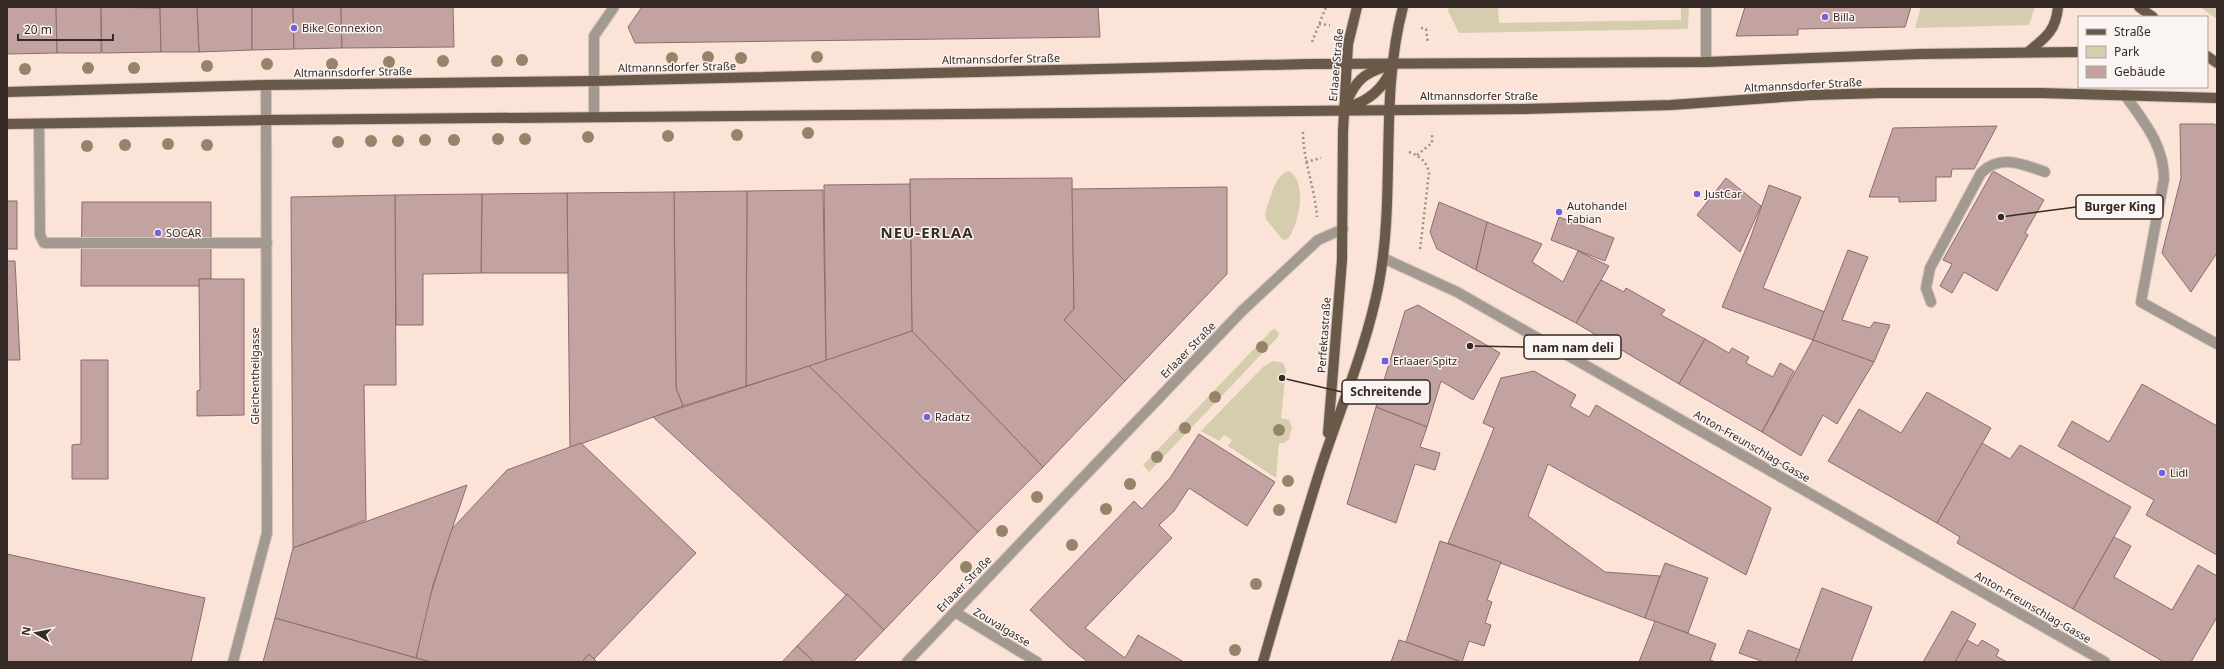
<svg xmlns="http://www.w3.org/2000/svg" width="2224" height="669" viewBox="0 0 2224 669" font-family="'Noto Sans',sans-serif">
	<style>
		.green { fill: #d6cdaf }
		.building { fill: #c3a3a2; stroke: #8b6d6c }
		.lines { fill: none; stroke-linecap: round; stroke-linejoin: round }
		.service-casing { stroke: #d7c2b8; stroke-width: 12 }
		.minor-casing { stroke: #d7c2b8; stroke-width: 12 }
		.tertiary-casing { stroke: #d7c2b8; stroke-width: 12 }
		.primary-casing { stroke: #d7c2b8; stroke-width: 12 }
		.path { stroke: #9f8d84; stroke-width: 2.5; stroke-dasharray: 2 3; stroke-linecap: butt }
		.service { stroke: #a29a90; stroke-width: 10 }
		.minor { stroke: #a29a90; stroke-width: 10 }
		.tertiary { stroke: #a29a90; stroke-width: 10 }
		.primary { stroke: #685949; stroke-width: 10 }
		.tree { fill: #958469 }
		.poi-dot { fill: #7261db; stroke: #faf4f2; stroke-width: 1.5 }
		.labels { text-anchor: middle; stroke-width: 3; stroke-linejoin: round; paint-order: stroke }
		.poi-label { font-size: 11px; fill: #352a25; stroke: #faf4f2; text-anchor: start }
		.street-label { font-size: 11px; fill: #352a25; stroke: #faf4f2 }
		.district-label { font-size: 15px; font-weight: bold; letter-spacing: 1px; fill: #352a25; stroke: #faf4f2 }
		.leader { fill: none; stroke: #352a25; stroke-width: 1.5 }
		.callout-dot { fill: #352a25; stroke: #faf4f2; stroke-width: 1.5 }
		.callout { fill: #faf4f2; stroke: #352a25; stroke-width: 1.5 }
		.callout-label { font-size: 12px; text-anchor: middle; font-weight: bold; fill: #352a25 }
	</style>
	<rect width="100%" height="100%" fill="#fbe3d8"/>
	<g class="green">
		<polygon points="1449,7 1498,7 1499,23 1681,20 1681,7 1689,7 1688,29 1459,33 1448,11"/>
		<polygon points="1921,7 2035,7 2029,25 1915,28"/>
		<polygon points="2200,7 2216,7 2217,19"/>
		<path d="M1289,171C1308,183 1299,223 1288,239L1283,240L1266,219L1265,213C1270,202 1274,174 1289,171Z"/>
		<polygon points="1274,328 1279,333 1278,337 1149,472 1143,465"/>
		<polygon points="1273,361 1283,363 1286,370 1281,418 1289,420 1292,427 1289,439 1284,443 1279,443 1276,478 1228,446 1232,440 1224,435 1219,441 1201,431 1263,367"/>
	</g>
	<g class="building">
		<polygon points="7,7 56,7 57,53 7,54"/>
		<polygon points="56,7 101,7 101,53 57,53"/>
		<polygon points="101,7 160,8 161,52 102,53"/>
		<polygon points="197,7 252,7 252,50 199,52"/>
		<polygon points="197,7 199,52 161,52 160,7"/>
		<polygon points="252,7 293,7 294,49 252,50"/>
		<polygon points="293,7 341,7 342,48 294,49"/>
		<polygon points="341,7 453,7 454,47 342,48"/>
		<polygon points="642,7 1098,7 1100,37 635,43 628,27"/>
		<polygon points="1745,7 1911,7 1905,27 1798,29 1798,35 1736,36"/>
		<polygon points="2180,124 2214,124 2217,126 2217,253 2191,292 2162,253 2181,178"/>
		<polygon points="1997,126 1974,169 1952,169 1951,177 1936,177 1936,201 1899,202 1899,197 1869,197 1893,128"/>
		<polygon points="1993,171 2044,200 2025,233 2028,235 1997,291 1964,272 1952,293 1940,286 1952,264 1943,260"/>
		<polygon points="1072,178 1074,309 1064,320 1125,381 1043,467 912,331 910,179"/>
		<polygon points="1726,178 1761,206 1740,252 1697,215"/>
		<polygon points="910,184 912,331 826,361 824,185"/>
		<polygon points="1769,185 1801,197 1763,288 1825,312 1813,340 1722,307 1750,239"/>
		<polygon points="1227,187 1227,274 1125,381 1064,320 1074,309 1072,189"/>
		<polygon points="823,190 826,361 746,386 747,191"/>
		<polygon points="747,191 746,386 683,406 676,388 674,192"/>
		<polygon points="674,192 676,388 683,406 570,448 567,193"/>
		<polygon points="567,193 568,273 481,273 482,194"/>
		<polygon points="482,194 481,273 423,274 423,325 396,325 395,195"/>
		<polygon points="395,195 396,385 364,385 366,520 293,548 291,197"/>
		<rect x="7" y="201" width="10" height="48"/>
		<polygon points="82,202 211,202 211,279 199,279 200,286 81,286"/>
		<polygon points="1439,202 1487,222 1476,270 1437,249 1430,232"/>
		<polygon points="1559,217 1614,238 1605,261 1551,240"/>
		<polygon points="1487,222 1542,244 1532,262 1563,282 1578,251 1609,266 1576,323 1476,270"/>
		<polygon points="1848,250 1868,257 1842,320 1870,328 1874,322 1890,325 1874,362 1813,340"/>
		<polygon points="7,261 15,261 20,360 7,360"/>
		<polygon points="199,279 244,279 244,415 197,416 197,391 200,390"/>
		<polygon points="1601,280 1624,292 1626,288 1665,310 1661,315 1705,339 1679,384 1576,323"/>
		<polygon points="1418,305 1500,353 1473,400 1441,381 1427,427 1376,407 1405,311"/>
		<polygon points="912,331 1043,467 978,532 809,366"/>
		<polygon points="1705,339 1729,353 1732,348 1749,357 1746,363 1773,377 1780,363 1794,371 1762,432 1679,384"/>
		<polygon points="1813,340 1874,362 1837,424 1823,415 1801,456 1762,432"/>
		<polygon points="81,360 108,360 108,479 72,479 72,445 81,444"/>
		<polygon points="809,366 978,532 884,630 653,417"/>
		<polygon points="1534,371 1576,395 1570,406 1589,417 1596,405 1771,508 1746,575 1548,464 1528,516 1605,572 1660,576 1645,618 1448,543 1494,428 1483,423 1501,378"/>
		<polygon points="2142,384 2217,426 2217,555 2146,515 2154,500 2058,446 2072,421 2109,442"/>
		<polygon points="1927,392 1991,428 1937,523 1828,461 1859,409 1901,433"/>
		<polygon points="1376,407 1427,427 1420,447 1440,453 1435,470 1415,464 1396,523 1347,504"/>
		<polygon points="1199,434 1275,482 1247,526 1189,488 1174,511 1159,525 1172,538 1085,628 1125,658 1138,635 1184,662 1088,662 1068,646 1030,610 1134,501 1142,509 1170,478"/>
		<polygon points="581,443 696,553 594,659 589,654 582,662 431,662 416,658 427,606 451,530 507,470"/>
		<polygon points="1982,443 2010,459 2020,445 2131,507 2073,609 1957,543 1960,537 1937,523"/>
		<polygon points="467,485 433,585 416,658 275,618 293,548"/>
		<polygon points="2114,537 2131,546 2114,577 2172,610 2198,565 2217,576 2217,617 2191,662 2164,662 2073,609"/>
		<polygon points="1440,541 1501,562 1487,600 1492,602 1485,623 1491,625 1484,646 1469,641 1462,662 1406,642"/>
		<polygon points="7,554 205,598 191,662 7,662"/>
		<polygon points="1665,563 1708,578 1688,633 1645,618"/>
		<polygon points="1822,588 1872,607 1851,662 1795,662"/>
		<polygon points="847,594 884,630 853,662 814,662 797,646"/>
		<polygon points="1952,611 1976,624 1955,662 1923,662"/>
		<polygon points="275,618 416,658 431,662 263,662"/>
		<polygon points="1655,621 1716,644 1710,660 1716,662 1639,662"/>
		<polygon points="1748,630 1800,650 1795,662 1764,662 1739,653"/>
		<polygon points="1399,640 1406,642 1461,662 1391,662"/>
		<polygon points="1967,640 1978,646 1982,640 1999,650 1996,656 2007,662 1955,662"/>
		<polygon points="797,646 814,662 782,662"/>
		<polygon points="589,654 597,662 582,662"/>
	</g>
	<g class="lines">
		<defs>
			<g id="service">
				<polyline points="1706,62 1706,7"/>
				<path d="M2125,95C2144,122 2164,145 2164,179L2141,302L2217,344"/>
				<polyline points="39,124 40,235 44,243 267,243"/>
				<path d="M1931,302L1926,288L1930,268L1981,173C2000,154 2023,164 2045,172"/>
			</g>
			<g id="minor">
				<polyline points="594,116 594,36 614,7"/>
				<polyline points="1383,258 1457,292 2105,662"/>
				<polyline points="955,612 1037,662"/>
				<polyline points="233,662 267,533 266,85"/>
			</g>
			<polyline id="tertiary" points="907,662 1242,311 1318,240 1343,229"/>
			<g id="primary">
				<polyline points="2139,7 2153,17"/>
				<path d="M2028,52C2045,38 2056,31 2058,7"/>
				<polyline points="2207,56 2217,63"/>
				<polyline points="7,92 266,85 593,81 1308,64 1706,62 1920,54 2079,52"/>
				<path d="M1347,101C1356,81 1363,74 1384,67"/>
				<path d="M1351,106C1370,100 1382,89 1390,72"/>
				<polyline points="7,124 266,120 1524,109 1671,105 1811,95 1883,93 2041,93 2217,98"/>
				<polyline points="1328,433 1342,260 1343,131 1348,44 1357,7"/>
				<path d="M1263,662C1282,596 1301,529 1322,464C1342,404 1367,345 1379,283C1396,192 1379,97 1403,7"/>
			</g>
		</defs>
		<use href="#service" class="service-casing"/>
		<use href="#minor" class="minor-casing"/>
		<use href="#tertiary" class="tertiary-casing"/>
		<use href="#primary" class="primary-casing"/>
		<g class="path">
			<polyline points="1319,24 1330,25"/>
			<polyline points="1421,28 1426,29 1428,43"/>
			<polyline points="1312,42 1326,7"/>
			<path d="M1303,132C1303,161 1315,188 1317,217"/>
			<path d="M1409,152C1420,156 1427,162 1429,173L1420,250"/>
			<polyline points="1417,155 1432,143 1432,132"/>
			<polyline points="1306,162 1321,158"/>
		</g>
		<use href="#service" class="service"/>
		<use href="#minor" class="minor"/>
		<use href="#tertiary" class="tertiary"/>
		<use href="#primary" class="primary"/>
	</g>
	<g class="tree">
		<circle cx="708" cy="57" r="6"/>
		<circle cx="817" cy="57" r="6"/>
		<circle cx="672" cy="58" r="6"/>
		<circle cx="741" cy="58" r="6"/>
		<circle cx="522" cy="60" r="6"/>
		<circle cx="443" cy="61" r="6"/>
		<circle cx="497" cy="61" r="6"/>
		<circle cx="389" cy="62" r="6"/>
		<circle cx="267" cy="64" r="6"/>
		<circle cx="332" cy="64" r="6"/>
		<circle cx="207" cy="66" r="6"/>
		<circle cx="88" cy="68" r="6"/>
		<circle cx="134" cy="68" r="6"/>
		<circle cx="25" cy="69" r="6"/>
		<circle cx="808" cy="133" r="6"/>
		<circle cx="737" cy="135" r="6"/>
		<circle cx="668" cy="136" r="6"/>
		<circle cx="588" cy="137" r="6"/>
		<circle cx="498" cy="139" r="6"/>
		<circle cx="525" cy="139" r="6"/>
		<circle cx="425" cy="140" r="6"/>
		<circle cx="454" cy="140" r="6"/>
		<circle cx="371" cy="141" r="6"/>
		<circle cx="398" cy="141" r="6"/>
		<circle cx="338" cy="142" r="6"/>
		<circle cx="168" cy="144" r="6"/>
		<circle cx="125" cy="145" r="6"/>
		<circle cx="207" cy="145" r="6"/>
		<circle cx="87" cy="146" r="6"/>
		<circle cx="1262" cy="347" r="6"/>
		<circle cx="1215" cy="397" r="6"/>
		<circle cx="1185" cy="428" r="6"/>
		<circle cx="1279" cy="430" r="6"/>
		<circle cx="1157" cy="457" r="6"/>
		<circle cx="1288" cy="481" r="6"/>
		<circle cx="1130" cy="484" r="6"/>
		<circle cx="1037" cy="497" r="6"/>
		<circle cx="1106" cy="509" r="6"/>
		<circle cx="1279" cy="510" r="6"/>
		<circle cx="1002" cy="531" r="6"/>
		<circle cx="1072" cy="545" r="6"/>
		<circle cx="966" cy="567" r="6"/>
		<circle cx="1256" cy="584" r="6"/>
		<circle cx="1235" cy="650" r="6"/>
	</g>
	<g class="poi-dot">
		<circle cx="1825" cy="17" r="4"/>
		<circle cx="294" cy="28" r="4"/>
		<circle cx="1697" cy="194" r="4"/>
		<circle cx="1559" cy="212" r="4"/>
		<circle cx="158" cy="233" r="4"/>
		<rect x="1381" y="357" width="8" height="8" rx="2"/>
		<circle cx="927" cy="417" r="4"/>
		<circle cx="2162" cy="473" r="4"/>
	</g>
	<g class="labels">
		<g class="poi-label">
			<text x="1833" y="21">Billa</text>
			<text x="302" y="32">Bike Connexion</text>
			<text x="1705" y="198">JustCar</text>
			<text x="1567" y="210">Autohandel<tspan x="1567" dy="13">Fabian</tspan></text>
			<text x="166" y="237">SOCAR</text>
			<text x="1393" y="365">Erlaaer Spitz</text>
			<text x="935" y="421">Radatz</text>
			<text x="2170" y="477">Lidl</text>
		</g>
		<g class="street-label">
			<text transform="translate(1001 59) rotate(-1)" y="4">Altmannsdorfer Straße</text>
			<text transform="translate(1336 65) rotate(-85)" y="4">Erlaaer Straße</text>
			<text transform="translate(677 67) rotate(-1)" y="4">Altmannsdorfer Straße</text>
			<text transform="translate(353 72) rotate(-1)" y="4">Altmannsdorfer Straße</text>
			<text transform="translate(1803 85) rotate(-3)" y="4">Altmannsdorfer Straße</text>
			<text x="1479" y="100">Altmannsdorfer Straße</text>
			<text transform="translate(1324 335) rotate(-86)" y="4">Perfektastraße</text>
			<text transform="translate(1188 350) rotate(-46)" y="4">Erlaaer Straße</text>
			<text transform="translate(255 376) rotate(-90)" y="4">Gleichentheilgasse</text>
			<text transform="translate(1752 446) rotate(30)" y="4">Anton-Freunschlag-Gasse</text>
			<text transform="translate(964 584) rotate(-46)" y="4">Erlaaer Straße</text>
			<text transform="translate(2033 607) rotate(30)" y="4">Anton-Freunschlag-Gasse</text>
			<text transform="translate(1002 627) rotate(31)" y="4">Zouvalgasse</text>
		</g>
		<g class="district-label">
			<text x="927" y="238">NEU-ERLAA</text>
		</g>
	</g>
	<path class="leader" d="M2001 217L2076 207M1470 346L1524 347M1282 378L1342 392"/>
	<g class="callout-dot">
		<circle cx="2001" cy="217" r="4"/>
		<circle cx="1470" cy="346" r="4"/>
		<circle cx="1282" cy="378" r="4"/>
	</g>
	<g class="callout">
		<rect x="2076" y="195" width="87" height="24" rx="4"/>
		<rect x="1524" y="335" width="97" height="24" rx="4"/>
		<rect x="1342" y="380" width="88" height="24" rx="4"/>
	</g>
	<g class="callout-label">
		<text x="2120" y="211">Burger King</text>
		<text x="1573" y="352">nam nam deli</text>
		<text x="1386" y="396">Schreitende</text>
	</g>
	<rect width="2224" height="669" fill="none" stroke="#352a25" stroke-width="16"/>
	<rect x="2078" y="16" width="130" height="72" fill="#faf4f2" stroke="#aba3a0"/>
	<rect x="2086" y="29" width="20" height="6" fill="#685949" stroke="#aba3a0"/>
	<text x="2114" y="36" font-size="12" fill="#352a25">Straße</text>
	<rect x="2086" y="46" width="20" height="12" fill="#d6cdaf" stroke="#aba3a0"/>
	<text x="2114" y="56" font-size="12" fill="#352a25">Park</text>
	<rect x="2086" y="66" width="20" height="12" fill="#c3a3a2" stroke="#aba3a0"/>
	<text x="2114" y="76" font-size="12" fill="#352a25">Gebäude</text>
	<g transform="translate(36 633) rotate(280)" stroke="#faf4f2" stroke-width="3" paint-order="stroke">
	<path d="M0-3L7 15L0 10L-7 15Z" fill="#352a25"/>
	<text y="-6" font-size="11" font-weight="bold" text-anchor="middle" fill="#352a25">N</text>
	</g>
	<path d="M18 34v6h95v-6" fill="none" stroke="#352a25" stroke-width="2"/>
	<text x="24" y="34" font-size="12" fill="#352a25" stroke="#faf4f2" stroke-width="3" paint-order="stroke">20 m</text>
</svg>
